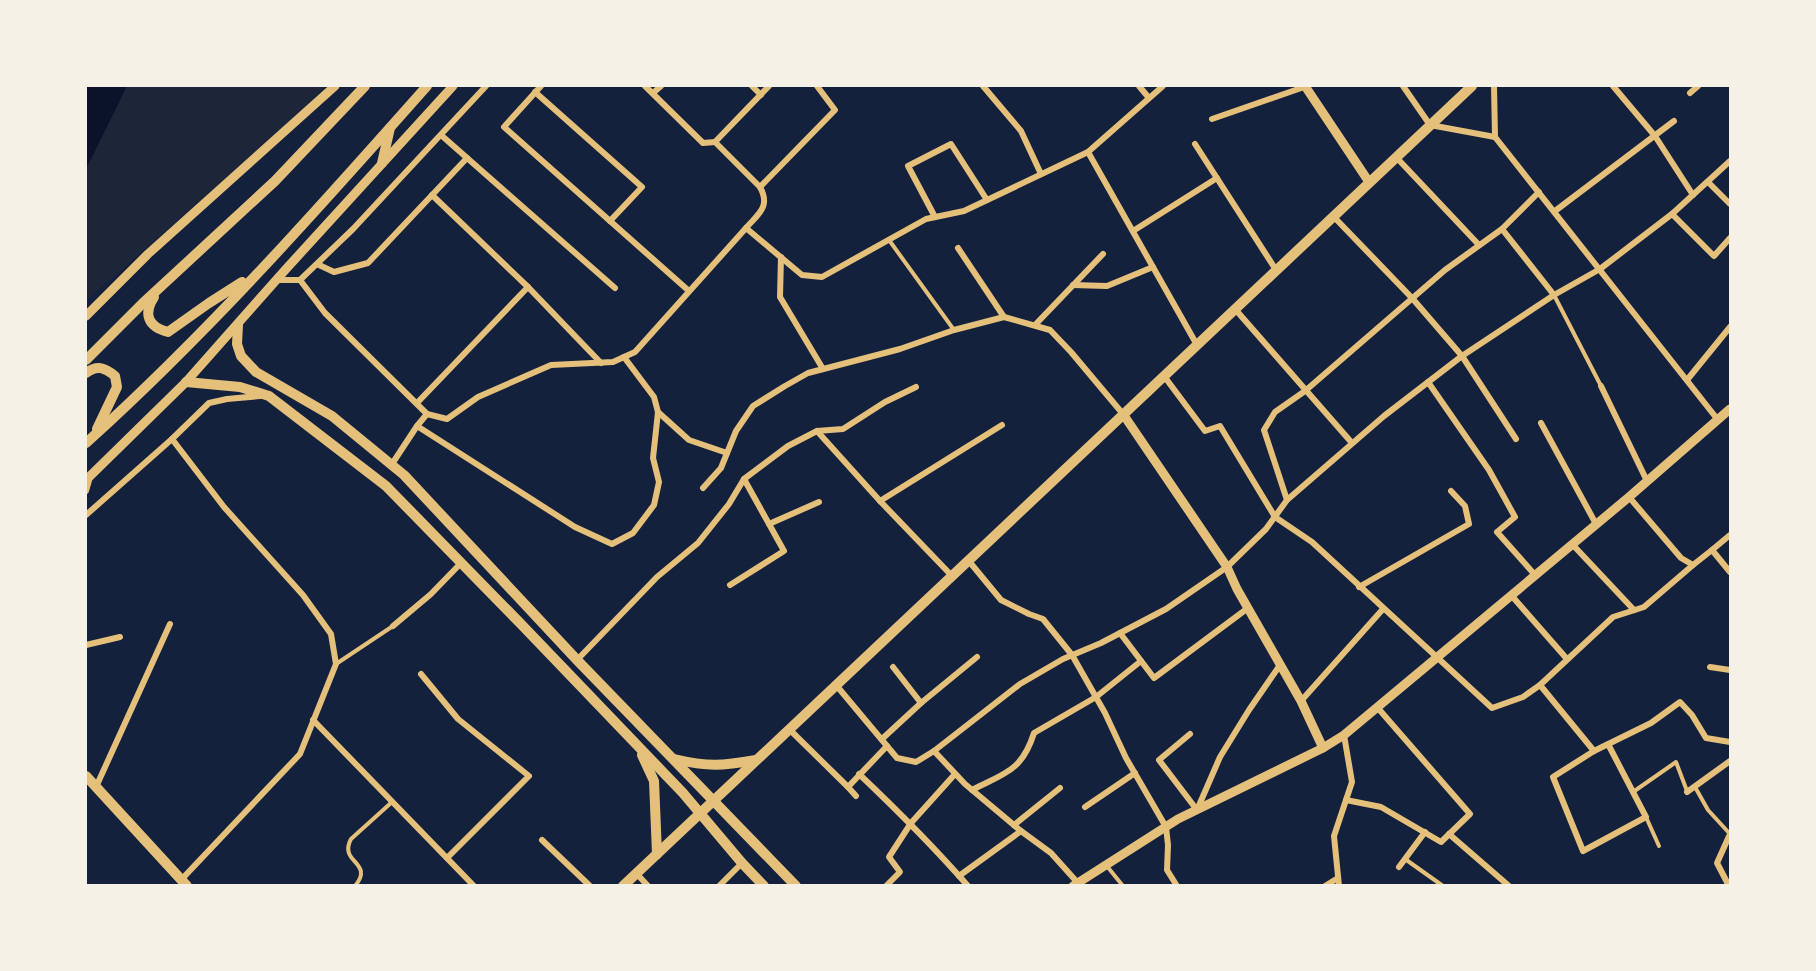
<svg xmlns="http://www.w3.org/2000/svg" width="1816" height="971" viewBox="0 0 1816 971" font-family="'Open Sans',sans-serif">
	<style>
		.green { fill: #1d2539 }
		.water { fill: #0b132b }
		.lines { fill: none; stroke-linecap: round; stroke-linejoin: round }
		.service { stroke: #e5c07b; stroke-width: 4 }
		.minor { stroke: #e5c07b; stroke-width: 6 }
		.tertiary { stroke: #e5c07b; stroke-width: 9 }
		.secondary { stroke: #e5c07b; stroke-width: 10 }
		.primary { stroke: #e5c07b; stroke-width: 10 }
	</style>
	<rect width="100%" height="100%" fill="#14213d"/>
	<polygon class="green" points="127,86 325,86 297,116 86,301 86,169"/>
	<polygon class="water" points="86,86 127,86 86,169"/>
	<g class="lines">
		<g class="service">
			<polyline points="889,240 954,330"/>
			<polyline points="1554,295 1601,386"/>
			<polyline points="336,664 393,626"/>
			<polyline points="1695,787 1708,810 1730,834"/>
			<polyline points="1633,792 1676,762 1687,791"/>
			<polyline points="1646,817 1659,846"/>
			<polyline points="1405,859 1443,886"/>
			<polyline points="1106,865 1123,886"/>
			<path d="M355,886C375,862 338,863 351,839L392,802"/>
		</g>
		<g class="minor">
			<polyline points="541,86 504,127 689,291"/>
			<polyline points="645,86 703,143 715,142"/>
			<polyline points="752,86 761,95"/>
			<polyline points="983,86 1021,131 1041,174"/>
			<polyline points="1139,86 1149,98"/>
			<polyline points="1403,86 1430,125 1495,137"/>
			<polyline points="1494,86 1495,137 1718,420"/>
			<polyline points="1613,86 1655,136 1693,195"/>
			<polyline points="535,92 642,187 610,221"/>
			<polyline points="653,93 661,86"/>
			<polyline points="1690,93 1698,86"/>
			<polyline points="1212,119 1307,86"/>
			<polyline points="441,135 615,288"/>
			<polyline points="1195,144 1276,270"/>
			<polyline points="1088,152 1197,345"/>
			<polyline points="1396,157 1479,245"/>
			<polyline points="1708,182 1730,204"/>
			<polyline points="760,187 835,110 817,86"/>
			<polyline points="432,195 528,287 601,363"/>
			<polyline points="1555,211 1674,121"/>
			<polyline points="1672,214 1714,256 1730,238"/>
			<polyline points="1333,216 1412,298 1462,356 1516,439"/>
			<polyline points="935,217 908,166 951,144 987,200"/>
			<path d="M746,228C758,214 771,207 760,187L715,142L769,86"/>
			<polyline points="1502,229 1554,295"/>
			<polyline points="1133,231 1217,178"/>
			<polyline points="958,248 1004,317"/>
			<polyline points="781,257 780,297 823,369"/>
			<polyline points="317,264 334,272 368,263 467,158"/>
			<polyline points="276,280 300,280 353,229 486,86"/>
			<polyline points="300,280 325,313 427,414 447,419 478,397 551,365 613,362 635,352 746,228 802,275 822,277 926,219 964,211 1088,152 1163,86"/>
			<polyline points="1073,285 1107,286 1153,267"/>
			<polyline points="1235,309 1352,443"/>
			<polyline points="1035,325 1103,254"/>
			<polyline points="1164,376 1205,431 1220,426 1275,517 1312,542 1492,708 1523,697 1540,685 1613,617 1644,607 1693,565"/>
			<polyline points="1687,380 1730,327"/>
			<polyline points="1428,382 1489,470 1515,517 1497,532 1535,575"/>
			<polyline points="1601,386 1647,481"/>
			<polyline points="417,403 528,287"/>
			<polyline points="658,412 689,440 727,453"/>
			<polyline points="1541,423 1596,524"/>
			<polyline points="417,426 575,527 612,544 633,533 654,505 659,482 653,458 658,412 654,397 624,357"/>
			<polyline points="817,431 880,501 952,576"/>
			<polyline points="172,439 224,507 303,595 331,634 336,664 300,754 181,880"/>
			<polyline points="392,464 417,426 427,414"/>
			<polyline points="703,488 721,468 736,431 753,406 785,386 808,373 900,349 954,330 1004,317 1050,330 1071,352 1123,414"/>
			<polyline points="86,491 90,477"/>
			<polyline points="1629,497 1681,558 1693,565 1712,550 1730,572"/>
			<polyline points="1287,500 1264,430 1275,412 1305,391 1445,270 1502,229 1539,192"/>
			<polyline points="880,501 1002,425"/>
			<polyline points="86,515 172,439 209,403 227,399 260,396"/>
			<polyline points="769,524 819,502"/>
			<polyline points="1572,544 1634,610"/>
			<polyline points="1712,550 1730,535"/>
			<polyline points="968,560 1001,600 1029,614 1043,619 1072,655 1105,713 1126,758 1166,827 1168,845 1167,870 1177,886"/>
			<polyline points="730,585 784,551 744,479"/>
			<polyline points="1359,587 1469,524 1465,506 1451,491"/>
			<polyline points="1511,595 1567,659"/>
			<polyline points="393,626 431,594 461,563"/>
			<polyline points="1120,633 1154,678 1248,608"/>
			<polyline points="86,645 120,637"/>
			<polyline points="577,660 657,577 698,543 729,504 744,479 788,446 817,431 843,429 885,402 916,387"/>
			<polyline points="893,667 921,703"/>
			<polyline points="1710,667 1730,670"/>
			<polyline points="421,674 458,719 529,776 447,858"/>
			<polyline points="836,685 897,758 916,762 934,751 1020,684 1063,659 1101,643 1166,609 1227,567 1266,529 1287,500 1384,416 1462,356 1554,295 1600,269 1672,214 1730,161"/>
			<polyline points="1540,685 1594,751"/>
			<polyline points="1301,701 1383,609"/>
			<polyline points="313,720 474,886"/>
			<polyline points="789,729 848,787"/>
			<polyline points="1190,734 1159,760 1197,810 1220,757 1249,710 1280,665"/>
			<polyline points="882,739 921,703 977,657"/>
			<polyline points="1608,744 1646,817 1583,851 1553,777 1594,751 1651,723 1680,702 1692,715 1706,738 1730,742"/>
			<polyline points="934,751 965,784 1021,831 1051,853 1077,882"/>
			<path d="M859,774C897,810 933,846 968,886"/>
			<polyline points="96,787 170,624"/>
			<path d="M972,790C1005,773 1022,771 1034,733L1096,697L1141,661"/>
			<polyline points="1687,792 1730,761"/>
			<polyline points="856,796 848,787 887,746"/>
			<polyline points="1346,800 1381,807 1441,842 1470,814 1377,707"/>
			<polyline points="1085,807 1135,773"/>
			<polyline points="1014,825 1060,788"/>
			<polyline points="1449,834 1509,886"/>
			<polyline points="542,840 590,886"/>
			<polyline points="1399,867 1425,832"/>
			<polyline points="636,873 648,886"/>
			<polyline points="959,876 1021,831"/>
			<polyline points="719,886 742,863"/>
			<polyline points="886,886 900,872 889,857 911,823 955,774"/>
			<polyline points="1325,886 1338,878"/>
			<polyline points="1339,886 1334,836 1352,782 1344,735"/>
			<polyline points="1729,886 1717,863 1730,834"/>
		</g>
		<g class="tertiary">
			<polyline points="1305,86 1369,182"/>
			<polyline points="86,316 148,254 335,86"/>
			<polyline points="1123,414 1227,567 1237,589 1301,701 1323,748"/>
			<polyline points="86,480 186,382 286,269 453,86"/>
			<polyline points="1073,886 1178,819 1323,748 1344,735 1629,497 1730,409"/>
		</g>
		<g class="secondary">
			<polyline points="238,325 237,344 241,356 256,372 332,416 404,475 577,660 796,886"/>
			<polyline points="186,382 240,387 269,396 386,486 520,623 683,793 742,863 764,886"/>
			<polyline points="642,755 654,781 657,854"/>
			<path d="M674,759C708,767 722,766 756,760"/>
			<polyline points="86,776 187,886"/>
		</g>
		<g class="primary">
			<polyline points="382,163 390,128"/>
			<path d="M154,297C143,314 148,327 168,332L209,303L242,282"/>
			<polyline points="86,360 143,303 275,181 365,86"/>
			<path d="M86,373C97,365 104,367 115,376L117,387L97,429"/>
			<path d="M86,443C208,333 318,209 427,86"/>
			<polyline points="623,886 1472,86"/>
		</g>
	</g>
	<rect width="1816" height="971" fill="none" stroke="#f6f1e7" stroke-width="174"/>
</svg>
